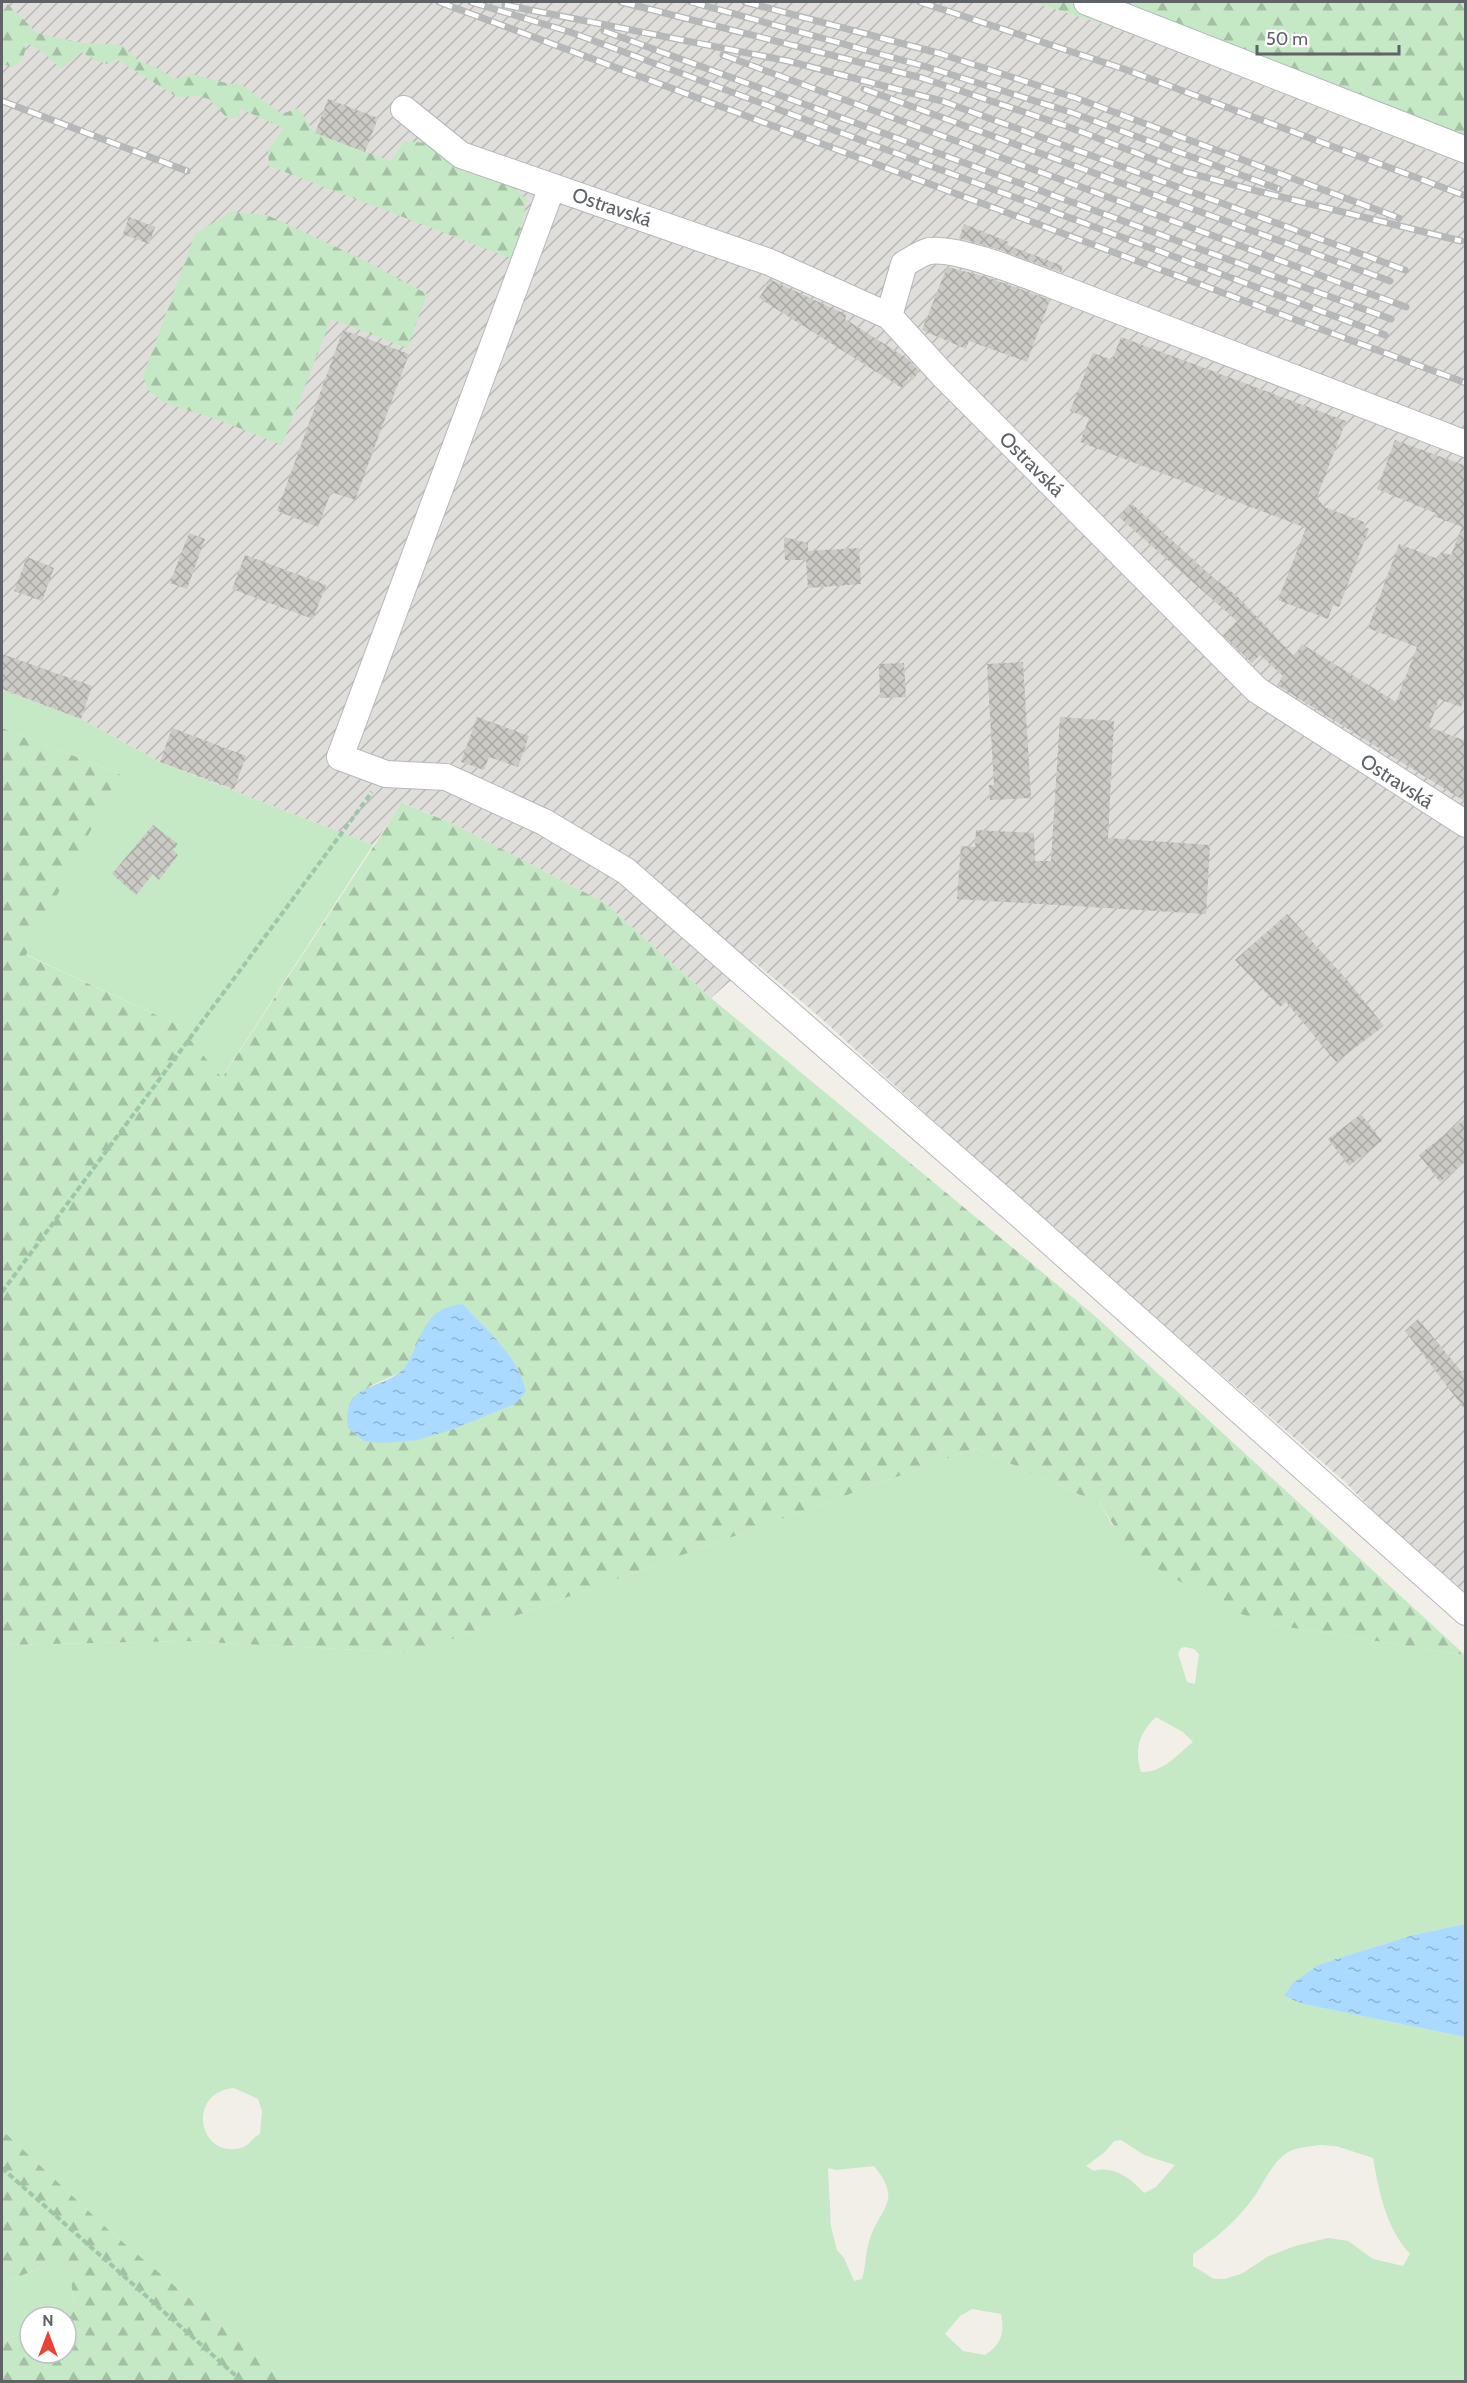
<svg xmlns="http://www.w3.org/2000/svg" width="1467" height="2383" viewBox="0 0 1467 2383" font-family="Cabin,sans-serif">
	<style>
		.industrial { fill: url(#industrial-furrows) }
		.green { fill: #c5e8c5; fill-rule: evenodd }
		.forest { fill: url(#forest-firs); fill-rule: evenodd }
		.water { fill: url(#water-ripples) }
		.building { fill: url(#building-cross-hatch) }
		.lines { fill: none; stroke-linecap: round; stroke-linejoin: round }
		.minor-casing { stroke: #b5b8bc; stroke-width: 28 }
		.path { stroke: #9cc7a9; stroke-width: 4; stroke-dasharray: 6 3; stroke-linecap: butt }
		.minor { stroke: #fff; stroke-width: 26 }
		.rail-casing { stroke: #b6b7b8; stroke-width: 7 }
		.rail { stroke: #fff; stroke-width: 4.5; stroke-dasharray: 14; stroke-linecap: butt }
		.labels { text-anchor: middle; stroke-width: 6; stroke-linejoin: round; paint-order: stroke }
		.street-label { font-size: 20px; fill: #5f6368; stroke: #fff }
	</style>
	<defs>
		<pattern id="industrial-furrows" width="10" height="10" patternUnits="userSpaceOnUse" patternTransform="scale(1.5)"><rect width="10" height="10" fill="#e0deda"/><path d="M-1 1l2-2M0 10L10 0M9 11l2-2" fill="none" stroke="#b9b8b5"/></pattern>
		<pattern id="forest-firs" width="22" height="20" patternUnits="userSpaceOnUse" patternTransform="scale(1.5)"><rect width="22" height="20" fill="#c5e8c5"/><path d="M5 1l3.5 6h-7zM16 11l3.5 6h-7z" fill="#a3c0a4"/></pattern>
		<pattern id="water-ripples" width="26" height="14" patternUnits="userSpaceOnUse" patternTransform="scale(1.5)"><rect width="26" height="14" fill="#aadaff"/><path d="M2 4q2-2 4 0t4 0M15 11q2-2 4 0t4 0" fill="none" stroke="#8eb4d2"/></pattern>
		<pattern id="building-cross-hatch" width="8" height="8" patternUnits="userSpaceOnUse" patternTransform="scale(1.5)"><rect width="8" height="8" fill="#cccac5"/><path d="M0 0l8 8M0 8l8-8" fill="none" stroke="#a9a8a4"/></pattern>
	</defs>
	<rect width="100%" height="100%" fill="#f1efe8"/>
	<polygon class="industrial" points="2,2 1032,2 1113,27 1465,165 1465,1605 1344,1481 1026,1205 813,1011 753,961 711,998 605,903 456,825 403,803 373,845 160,762 81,719 2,691"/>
	<g class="green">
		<polygon points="2,690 81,719 160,762 373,845 221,1079 178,1025 25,954 120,774 2,728"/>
		<path d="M976,1448L1100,1504L1112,1525L1274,1625L1465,1655V1924L1413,1935L1320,1964L1284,1996L1303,2004L1465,2037V2381H284L264,2361L112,2233L2,2130V1645L187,1641L414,1653ZM1185,1647L1194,1649L1199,1654L1195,1684L1187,1682L1178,1653L1181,1648ZM1156,1717L1183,1732L1193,1742C1176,1755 1164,1773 1141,1772C1134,1749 1139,1733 1156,1717ZM234,2088L258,2099L262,2111L260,2134C252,2138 249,2146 241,2148C198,2159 186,2092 234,2088ZM1121,2140L1144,2155L1175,2165L1156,2187L1144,2193C1131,2179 1114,2165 1094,2171L1086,2166L1105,2152L1114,2141ZM1319,2145L1336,2146L1373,2158C1379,2192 1386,2228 1410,2254L1403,2266L1373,2259L1348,2241L1328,2238L1295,2246L1267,2257L1243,2273L1225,2279H1214L1193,2266V2254C1215,2239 1235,2222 1251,2201C1262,2187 1270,2166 1284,2155C1294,2147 1308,2147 1319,2145ZM874,2166C904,2203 879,2207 869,2242C865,2254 866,2267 862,2279L854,2281L844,2258L837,2250L831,2227L828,2168L836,2170ZM972,2309L1001,2314C1005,2333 1001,2345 985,2355L963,2351L945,2334L960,2316Z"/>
		<polygon points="59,2261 70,2272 74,2306 56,2317 30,2317 30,2330 2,2341 2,2283"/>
	</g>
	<g class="forest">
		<polygon points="1032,2 1465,2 1465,165 1113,27"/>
		<path d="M8,4L37,33L82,43L122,45L136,59L159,69L174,79L193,74L226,83L242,85L282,114L298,108L315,133L391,161L404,141L427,143L510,172L512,186L527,200L513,259L269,166L268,151L283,128L239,108L240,118H227L209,99L198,96L177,97L116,59L108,64L96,61L81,52L61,69L44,53L25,42C25,55 25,59 13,67L2,64V13Z"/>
		<polygon points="231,212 267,215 366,261 427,294 407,348 331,319 282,445 219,420 165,403 148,390 143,376 195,234"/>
		<path d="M2,728L120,774L26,955L178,1025L222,1078L402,803L456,825L605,903L711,998L1095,1316L1465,1655L1274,1625L1238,1613L1141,1560L1130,1551L1100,1504L976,1448L414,1653L187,1641L2,1645ZM463,1304C486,1330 520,1357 526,1392L514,1404L451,1430L368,1387L401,1372Z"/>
		<polygon points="2,2130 112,2233 264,2361 284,2381 2,2381 2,2341 30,2330 30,2353 66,2353 66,2317 56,2317 74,2305 70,2273 59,2261 2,2283"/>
	</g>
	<g class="water">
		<path d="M463,1304C486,1330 520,1357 526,1392L515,1404L451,1430L417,1440L384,1443L364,1441L348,1428C342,1384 376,1391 400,1372C405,1369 408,1362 411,1357C425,1328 427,1308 463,1304Z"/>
		<polygon points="1465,1924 1465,2037 1303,2004 1284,1996 1293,1983 1320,1964 1413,1935"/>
	</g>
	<g class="building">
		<polygon points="328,99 378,118 365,152 315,133"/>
		<polygon points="129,217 155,227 149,244 123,234"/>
		<polygon points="964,224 1009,242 1007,245 1063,266 1061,272 997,249 959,238"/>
		<polygon points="947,267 987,277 1050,300 1027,362 969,341 966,349 922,330"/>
		<polygon points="771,280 847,315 845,319 908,359 919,371 913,380 909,377 902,388 759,298"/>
		<polygon points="343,330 409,354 355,500 331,492 318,527 277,511"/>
		<polygon points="1121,337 1346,421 1317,497 1324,507 1364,522 1363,526 1369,529 1339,607 1333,605 1328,619 1278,600 1306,528 1080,442 1089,418 1070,411 1093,353 1112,360"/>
		<polygon points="1395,440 1466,466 1466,694 1461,707 1439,699 1429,727 1466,741 1466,802 1277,685 1283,676 1260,655 1252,663 1223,635 1237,621 1119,517 1131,503 1219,583 1220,582 1238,597 1294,656 1302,644 1396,702 1417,647 1368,628 1399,544 1438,559 1441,552 1451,555 1462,527 1434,516 1435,513 1377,489"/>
		<polygon points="189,533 205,539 187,589 170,583"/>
		<polygon points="784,537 808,543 808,551 859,548 861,584 808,588 806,560 785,560"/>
		<polygon points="245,555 326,585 313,619 232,589"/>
		<polygon points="27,557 54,568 42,601 14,591"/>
		<polygon points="2,654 92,686 81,719 2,689"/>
		<polygon points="1023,662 1031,798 990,800 989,785 994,785 987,664"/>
		<polygon points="904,663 906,697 880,698 879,664"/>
		<polygon points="477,717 529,736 518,767 489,757 484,770 461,762"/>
		<polygon points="1060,717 1114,721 1108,838 1210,845 1206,914 957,899 961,846 975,847 976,830 1034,833 1035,861 1051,861"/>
		<polygon points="172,728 246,756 234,789 160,762"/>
		<polygon points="153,825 178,844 173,850 178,855 159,880 153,874 136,895 112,874"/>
		<polygon points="1287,914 1348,981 1384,1026 1336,1062 1286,1002 1280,1007 1235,960"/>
		<polygon points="1361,1114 1382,1141 1349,1166 1328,1139"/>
		<polygon points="1466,1118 1466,1161 1440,1182 1419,1155"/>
		<polygon points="1418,1319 1466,1377 1466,1411 1405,1331"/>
	</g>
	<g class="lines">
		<defs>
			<g id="minor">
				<polyline points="1087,2 1466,150"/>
				<polyline points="404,109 461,155 769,262 889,316 942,374 1257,690 1466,824"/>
				<polyline points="552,187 340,757 386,774 446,777 544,822 626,871 1019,1214 1466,1612"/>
				<path d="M889,316L904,264C911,260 921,253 929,251C958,247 1026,275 1055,286L1466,444"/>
			</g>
		</defs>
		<use href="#minor" class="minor-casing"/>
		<g class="path">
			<polyline points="2,1292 372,792"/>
			<polyline points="2,2168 243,2382"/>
		</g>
		<use href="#minor" class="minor"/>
		<defs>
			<g id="rail">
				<polyline points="439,2 1466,383"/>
				<polyline points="471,2 570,32 1385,335"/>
				<polyline points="621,2 922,78 1066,126 1186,172 1249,189 1461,241"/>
				<polyline points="691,2 927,67 1070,112 1279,189"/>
				<polyline points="745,2 938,53 1076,98 1399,218"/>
				<polyline points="920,2 1124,69 1466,196"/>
				<polyline points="505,5 788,61 942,101 1405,270"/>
				<polyline points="604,31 1391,319"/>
				<polyline points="723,55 1406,307"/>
				<polyline points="864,89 1390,281"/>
				<polyline points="2,101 187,171"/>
			</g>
		</defs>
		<use href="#rail" class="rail-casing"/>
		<use href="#rail" class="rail"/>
	</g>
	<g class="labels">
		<g class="street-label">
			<text transform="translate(612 207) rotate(19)" y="7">Ostravská</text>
			<text transform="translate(1032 464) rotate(45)" y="7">Ostravská</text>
			<text transform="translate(1397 781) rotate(33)" y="7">Ostravská</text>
		</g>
	</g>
	<rect width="1467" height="2383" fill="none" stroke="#5f6368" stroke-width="6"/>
	<g transform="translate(48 2335)"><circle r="28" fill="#ffffff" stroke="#bfc1c3" stroke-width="1.5"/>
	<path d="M0-4.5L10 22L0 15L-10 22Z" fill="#ea4335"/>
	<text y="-9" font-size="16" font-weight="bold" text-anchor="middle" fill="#5f6368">N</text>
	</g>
	<path d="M1257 45v9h142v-9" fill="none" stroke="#5f6368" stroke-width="3"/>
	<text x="1266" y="45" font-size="18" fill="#5f6368" stroke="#ffffff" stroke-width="4.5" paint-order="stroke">50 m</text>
</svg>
